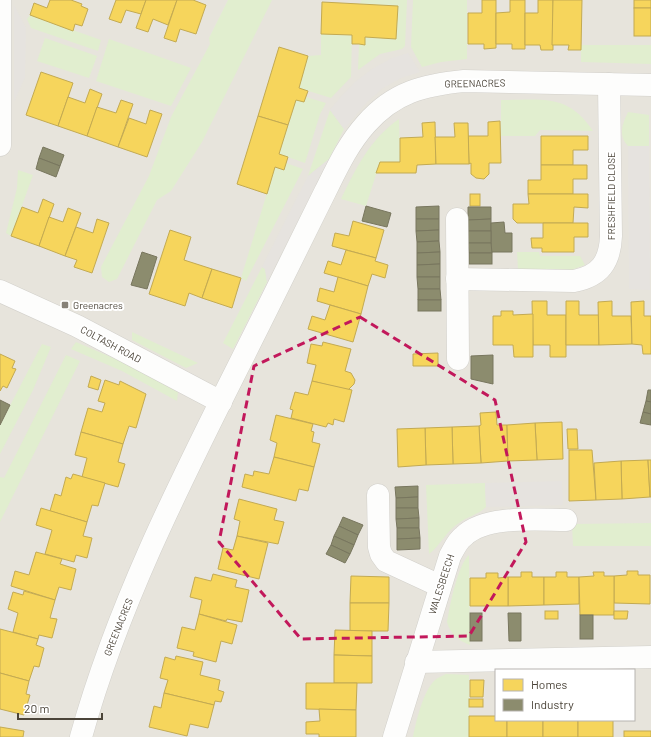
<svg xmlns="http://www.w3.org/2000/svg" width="651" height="737" viewBox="0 0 651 737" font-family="Barlow,sans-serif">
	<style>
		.residential { fill: #e7e4dc; fill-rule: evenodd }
		.green { fill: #e1eecf }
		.parking { fill: #e6e3df }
		.homes { fill: #f6d55c; stroke: #c3aa52 }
		.industry { fill: #8c8c6e; stroke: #78765e }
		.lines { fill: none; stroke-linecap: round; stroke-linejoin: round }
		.minor-casing { stroke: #d2d0cb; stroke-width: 23 }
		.minor { stroke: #fdfdfc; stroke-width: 22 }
		.marked { fill: none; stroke: #c2185b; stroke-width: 3; stroke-dasharray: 8 5; stroke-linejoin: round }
		.poi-dot { fill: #868178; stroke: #fff; stroke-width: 1.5 }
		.labels { text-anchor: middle; stroke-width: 4; stroke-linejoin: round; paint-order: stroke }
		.street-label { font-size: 10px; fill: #4b4439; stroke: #fff }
		.poi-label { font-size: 10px; fill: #4b4439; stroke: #fff; text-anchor: start }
	</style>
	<rect width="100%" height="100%" fill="#f4f2ee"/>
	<path class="residential" d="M0,0H651V737H0ZM496,670H634V720H496Z"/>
	<g class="green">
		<polygon points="228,0 272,0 202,142 171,191 157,200 117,279 109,282 102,277 101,267 149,176 171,117 210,44 209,38"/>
		<polygon points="361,0 407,0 405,46 402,49 380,54 358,70 359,44 365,45 365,37 396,38 397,6 360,4"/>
		<polygon points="413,0 467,0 467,59 441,62 422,67 411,47"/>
		<polygon points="30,15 101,40 98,51 31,28 27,19"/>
		<polygon points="321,34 352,35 351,77 331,98 299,88 308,56 321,55"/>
		<polygon points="45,38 97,56 89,78 37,61"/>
		<polygon points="109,39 191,68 171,106 96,81"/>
		<polygon points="581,45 651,45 651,64 581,62"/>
		<polygon points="306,97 326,103 320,114 305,163 279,154 296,100 304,102"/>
		<path d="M501,100C542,100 568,93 593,131L540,130L535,136H501Z"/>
		<polygon points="330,110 344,129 329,159 308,176"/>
		<path d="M628,112L649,115V146H628C618,135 622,125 628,112Z"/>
		<path d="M399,119L400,162H380L366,206L341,199C356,168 370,139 399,119Z"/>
		<polygon points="286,163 303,169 246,281 241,278 275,167 284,170"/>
		<polygon points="18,170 33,175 11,236 6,233 17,188"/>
		<polygon points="517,252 539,252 540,256 580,256 585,265 571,270 518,269"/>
		<polygon points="262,267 265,269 267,282 233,349 223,343"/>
		<polygon points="132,332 198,363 186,368 132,340"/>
		<polygon points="76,342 127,364 178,392 177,401 122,371 71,349"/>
		<polygon points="42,344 51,347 33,390 0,454 0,425"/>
		<polygon points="66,355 80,361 0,522 0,477 4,478"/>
		<path d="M485,483L486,507C478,515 468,516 459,523C446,531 441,545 429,554L426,485Z"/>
		<polygon points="651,523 651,546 573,546 572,524"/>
		<path d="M469,555L470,645C459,641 450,634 447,622C449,608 458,564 469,555Z"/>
		<path d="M446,674L469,675V737H413C416,722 423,691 435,680C437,678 442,676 446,674Z"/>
	</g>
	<g class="parking">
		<polygon points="14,5 26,28 25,77 14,102"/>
		<polygon points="408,53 420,72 401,78 383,88 367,102 344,129 330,110 338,100 355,82 372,69 392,58"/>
		<polygon points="628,146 649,146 650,290 629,289"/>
		<polygon points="329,159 267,282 265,269 262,267 308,176"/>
		<polygon points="562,481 563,505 486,507 485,483"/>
	</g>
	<g class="homes">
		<polygon points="50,0 71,0 82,4 81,6 88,9 82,26 75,24 73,31 30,15 34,3 47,8"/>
		<polygon points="116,0 146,0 141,14 126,10 121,23 109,19"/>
		<polygon points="146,0 177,0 168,25 153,19 148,32 136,28"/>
		<polygon points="177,0 193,0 206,5 196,34 180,29 176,42 164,38"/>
		<polygon points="482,0 496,0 496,48 484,49 484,44 468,44 468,13 482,13"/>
		<polygon points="510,0 525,0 525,49 512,49 512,44 496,44 496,13 510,12"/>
		<polygon points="538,0 553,0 553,50 541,50 540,45 525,45 525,13 538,13"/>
		<polygon points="553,0 582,0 581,50 568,50 569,45 552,45"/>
		<rect x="634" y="0" width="17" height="8"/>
		<polygon points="322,2 398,6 396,39 365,37 365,45 359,44 352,44 352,35 321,34"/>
		<rect x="634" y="8" width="17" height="28"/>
		<polygon points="279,47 308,56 299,88 308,91 304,102 296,100 288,125 258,116"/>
		<polygon points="41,72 73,83 58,126 26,115"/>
		<polygon points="90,89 102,94 87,136 58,126 68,97 85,103"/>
		<polygon points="121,100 133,104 118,147 87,136 97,107 116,113"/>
		<polygon points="150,110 162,114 147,157 118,147 129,118 146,124"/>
		<polygon points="258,116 288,125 279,154 288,157 284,170 275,167 267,194 237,184"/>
		<polygon points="500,121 501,163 489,163 489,174 484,179 476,178 471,174 471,163 469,164 468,136 488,136 488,122"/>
		<polygon points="435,122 436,164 417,165 416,173 376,173 380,162 400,162 400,138 423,137 422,123"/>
		<polygon points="454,123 468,123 469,164 436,164 435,137 455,137"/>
		<polygon points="541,136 588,136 588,150 573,150 573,165 541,165"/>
		<polygon points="541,165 587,165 587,179 573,179 573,194 528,194 528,180 541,180"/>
		<rect x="470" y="194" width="10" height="12"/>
		<polygon points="528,194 588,194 588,208 574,207 573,223 517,223 513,219 513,204 529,204"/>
		<polygon points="43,199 54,204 39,246 11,236 22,207 38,213"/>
		<polygon points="68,208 81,213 65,256 39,246 49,217 63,222"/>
		<polygon points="97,219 109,223 92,273 74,267 77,260 65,256 76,227 93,233"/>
		<polygon points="353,221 384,230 376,258 332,246 335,233 349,236"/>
		<polygon points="543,223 588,223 588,237 574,237 574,252 542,252 542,248 532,248 531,238 543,238"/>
		<polygon points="170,230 191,237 184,260 212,269 202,298 189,293 185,306 149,294"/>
		<polygon points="346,250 376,258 375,261 388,265 385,278 372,274 368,286 324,273 328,261 341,265"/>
		<polygon points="212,269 241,278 232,308 202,298"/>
		<polygon points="338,277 368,286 361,314 317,301 320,288 334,292"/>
		<polygon points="532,301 547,301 547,315 566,315 566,357 550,357 550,345 533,345"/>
		<polygon points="566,301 579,301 579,315 599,315 599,345 566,345"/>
		<polygon points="612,301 612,316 631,316 632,344 599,345 598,302"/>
		<polygon points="644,301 644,316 651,316 651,354 643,354 642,345 632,344 631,302"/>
		<polygon points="330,305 361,314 353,342 308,329 312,316 325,320"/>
		<polygon points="501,311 513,311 513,315 533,314 533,357 514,357 513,345 493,345 493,316 501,316"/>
		<polygon points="323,342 351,349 345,371 351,373 355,380 354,384 348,390 312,381 316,365 307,363 311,344 322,346"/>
		<polygon points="438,353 438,366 413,366 413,354"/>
		<polygon points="0,354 15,361 12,368 16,369 7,388 3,386 0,391"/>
		<polygon points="91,376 101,380 98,390 88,387"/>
		<polygon points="105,380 119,385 120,381 146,394 136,428 129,426 123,444 81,432 88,408 102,412 105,403 98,401"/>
		<polygon points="312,381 352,390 344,422 334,419 333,425 328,423 326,427 291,418 293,410 290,409 295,392 308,395"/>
		<polygon points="496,412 497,425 507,425 508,461 481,463 479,426 481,425 480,413"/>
		<polygon points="276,415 313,424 311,431 314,432 312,442 320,444 314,467 274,457 277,443 270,440"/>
		<polygon points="562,422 563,459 537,460 535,423"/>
		<polygon points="535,423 537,460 508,461 507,425"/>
		<polygon points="479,426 481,463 453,464 452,427"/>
		<polygon points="452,427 453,464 426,465 425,428"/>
		<polygon points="425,428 426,465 398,467 397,429"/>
		<polygon points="567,429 577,429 578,449 568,449"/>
		<polygon points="81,432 123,444 118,462 125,464 118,487 82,477 87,458 75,455"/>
		<polygon points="569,450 592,450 596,500 569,501"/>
		<polygon points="274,457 314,467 308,491 299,489 296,501 242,487 245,474 253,476 254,471 269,474"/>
		<polygon points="648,460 650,497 622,499 621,461"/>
		<polygon points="648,460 651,460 651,497 650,497"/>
		<polygon points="621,461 622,499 596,500 594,463"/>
		<polygon points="73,474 105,483 98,506 92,505 87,522 50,511 55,494 61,496 66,477 71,479"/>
		<polygon points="239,499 277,509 274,520 284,522 278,544 237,536 240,521 234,519"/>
		<polygon points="41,508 87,522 83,536 92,538 87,558 76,555 74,562 45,554 52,530 36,525"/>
		<polygon points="237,536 268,543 259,579 218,569 223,548 233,550"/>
		<polygon points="36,552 62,559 60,564 76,569 71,590 59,587 55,600 11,586 15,571 29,575"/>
		<polygon points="627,571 638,571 638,575 650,575 650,604 614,603 614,576 627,575"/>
		<polygon points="521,572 532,572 532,577 544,577 544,605 508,606 508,577 521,577"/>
		<polygon points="556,572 567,572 567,577 579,577 579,604 544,605 544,577 556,577"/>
		<polygon points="593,572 604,572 604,576 614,576 614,615 580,615 579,577 594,576"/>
		<polygon points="486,573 498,573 498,578 508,577 508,606 470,606 470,578 486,578"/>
		<polygon points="213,574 237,580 235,587 249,590 242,622 227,619 226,621 199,614 202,600 190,597 195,577 211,581"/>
		<polygon points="351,576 389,577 389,603 350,603"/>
		<polygon points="24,591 55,600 50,618 57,619 52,638 39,635 38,639 13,632 18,613 8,609 13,592 23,595"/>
		<polygon points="350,603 389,603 388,631 350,631"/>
		<rect x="545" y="611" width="13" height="8"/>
		<polygon points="614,611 628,611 627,619 614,619"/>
		<polygon points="199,614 237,625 232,644 221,641 216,662 193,656 194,652 177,648 182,627 195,630"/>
		<polygon points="0,629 38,639 36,645 44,648 39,667 34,666 29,681 0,673"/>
		<polygon points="335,630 372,631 372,656 334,655"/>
		<polygon points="334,655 372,656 372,683 334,683"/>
		<polygon points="176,656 203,662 200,675 220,680 218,690 224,692 221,702 215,701 214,705 164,693 168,680 160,678 165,657 175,660"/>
		<polygon points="0,673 29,681 26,694 30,695 24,715 0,709"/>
		<polygon points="470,680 484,680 483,697 470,697"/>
		<polygon points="306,683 357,683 356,710 306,709"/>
		<polygon points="164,693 214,705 208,728 190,724 187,736 149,727 154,706 161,708"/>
		<rect x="469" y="699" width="14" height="8"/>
		<polygon points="319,709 356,710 356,737 319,737 319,734 306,734 306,722 320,721"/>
		<polygon points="469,716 496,716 496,720 507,720 507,737 469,737"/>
		<rect x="507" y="720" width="36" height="17"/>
		<rect x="543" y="720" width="35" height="17"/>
		<rect x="578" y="720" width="35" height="17"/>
		<polygon points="0,727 24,731 23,737 0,737"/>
		<rect x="624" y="731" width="27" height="6"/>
	</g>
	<g class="industry">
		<polygon points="43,147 64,155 60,166 39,158"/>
		<polygon points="39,158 60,166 56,177 36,169"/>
		<polygon points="366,206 391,213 387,227 362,221"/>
		<polygon points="439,206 439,219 416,219 416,207"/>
		<polygon points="468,207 491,207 491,219 468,220"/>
		<polygon points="416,219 439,219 439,230 416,231"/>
		<polygon points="491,219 491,231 468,231 468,220"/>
		<polygon points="504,222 505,233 512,233 512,252 491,252 491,223"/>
		<polygon points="439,230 439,241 417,242 416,231"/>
		<rect x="468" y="231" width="23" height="12"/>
		<polygon points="439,241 440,252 417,253 417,242"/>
		<polygon points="468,243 491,243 492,253 469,253"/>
		<polygon points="142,252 157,257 147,289 131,285"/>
		<polygon points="440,252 440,264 417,265 417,253"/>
		<rect x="469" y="253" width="23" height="11"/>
		<polygon points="440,264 440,277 417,277 417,265"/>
		<polygon points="417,277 440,277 440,289 418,289"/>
		<polygon points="418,289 440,289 441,300 418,300"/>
		<rect x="418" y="300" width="23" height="11"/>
		<polygon points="493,355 493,384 471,379 471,356"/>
		<polygon points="648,390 651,390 651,402 646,401"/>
		<polygon points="0,400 10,405 0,425"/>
		<polygon points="646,401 651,402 651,414 643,412"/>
		<polygon points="643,412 651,414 651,425 640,423"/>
		<polygon points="418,486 418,497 396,498 395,487"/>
		<polygon points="418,497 418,508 396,508 396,498"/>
		<polygon points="396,508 418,508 419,518 396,519"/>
		<polygon points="343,517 363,525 358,535 339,526"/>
		<polygon points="419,518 419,528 397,528 396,519"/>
		<polygon points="339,526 358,535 354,545 334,536"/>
		<polygon points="397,528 419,528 420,538 397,539"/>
		<polygon points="334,536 354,545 350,554 331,545"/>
		<polygon points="420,538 420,549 397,550 397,539"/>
		<polygon points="331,545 350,554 345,563 326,554"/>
		<rect x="470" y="613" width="12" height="28"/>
		<polygon points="508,613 521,613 521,641 509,641"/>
		<rect x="580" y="615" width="13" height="24"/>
	</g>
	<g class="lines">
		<defs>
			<g id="minor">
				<polyline points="0,145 0,0"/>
				<polyline points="457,219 458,359"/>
				<path d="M457,279L574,281C600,276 610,262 611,236L609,84"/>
				<polyline points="0,291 77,326 221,402"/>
				<polyline points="378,495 379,547 381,554 386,561 440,586"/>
				<polyline points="416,662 651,657"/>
				<path d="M81,737C124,582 203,439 274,295C291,260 308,226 325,192C337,168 348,144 366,124C394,92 424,85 464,81L651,85"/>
				<path d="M394,737L450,556C454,549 457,541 464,536C486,515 537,520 566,520"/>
			</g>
		</defs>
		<use href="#minor" class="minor-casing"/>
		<use href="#minor" class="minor"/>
	</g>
	<path class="marked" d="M360,317L495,400L526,542L469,636L301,639L219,542L254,366Z"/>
	<rect class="poi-dot" x="61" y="301" width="8" height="8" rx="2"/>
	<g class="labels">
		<g class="street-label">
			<text transform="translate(475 83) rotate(-1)" y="4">GREENACRES</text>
			<text transform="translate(611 196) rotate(-90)" y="4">FRESHFIELD CLOSE</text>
			<text transform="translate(111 344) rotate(28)" y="4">COLTASH ROAD</text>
			<text transform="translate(441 584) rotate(-72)" y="4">WALESBEECH</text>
			<text transform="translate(118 627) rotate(-68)" y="4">GREENACRES</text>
		</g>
		<g class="poi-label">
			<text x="73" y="309">Greenacres</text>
		</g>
	</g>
	<rect x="495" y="669" width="140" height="52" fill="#ffffff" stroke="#b7b4b0"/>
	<rect x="503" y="679" width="20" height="12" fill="#f6d55c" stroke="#b7b4b0"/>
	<text x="531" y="689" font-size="12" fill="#4b4439">Homes</text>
	<rect x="503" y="699" width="20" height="12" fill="#8c8c6e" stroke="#b7b4b0"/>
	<text x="531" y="709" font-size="12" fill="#4b4439">Industry</text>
	<path d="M18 713v6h84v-6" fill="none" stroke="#4b4439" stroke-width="2"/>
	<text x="24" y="713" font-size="12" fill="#4b4439" stroke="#ffffff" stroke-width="3" paint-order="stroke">20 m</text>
</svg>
